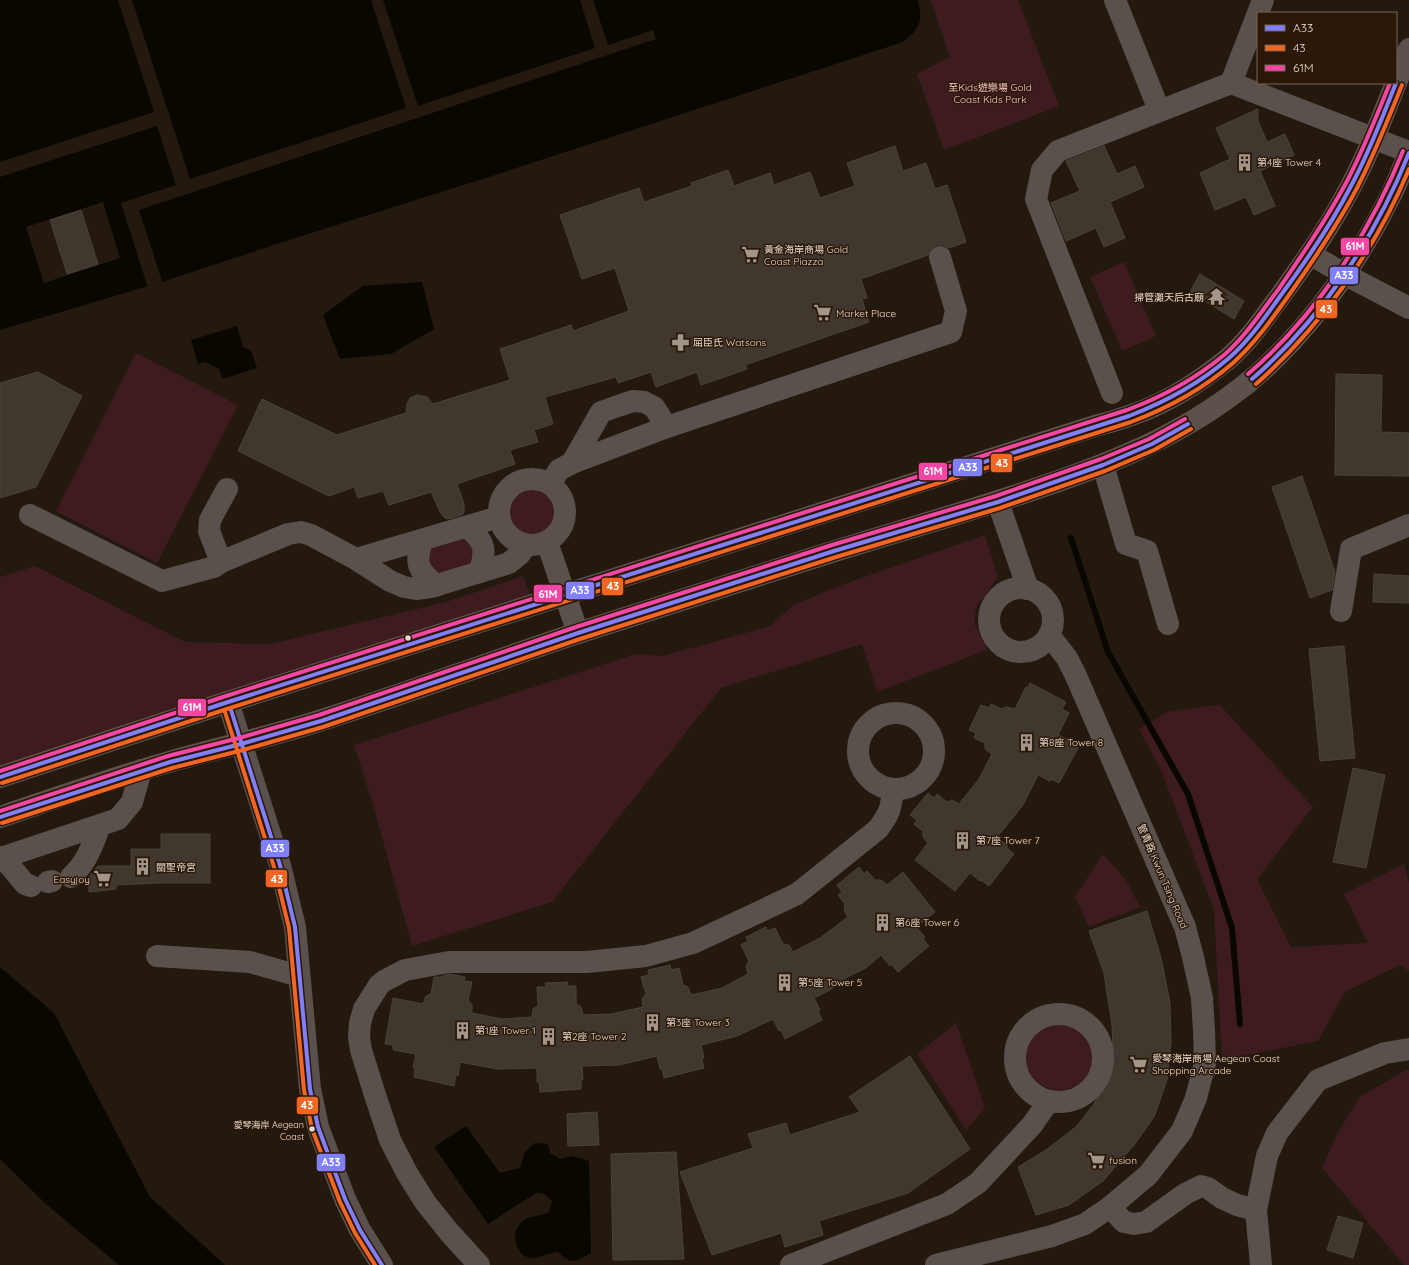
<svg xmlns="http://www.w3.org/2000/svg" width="1409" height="1265" viewBox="0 0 1409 1265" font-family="Quicksand,'Noto Sans TC',sans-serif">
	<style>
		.green { fill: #3e1b1f }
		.water { fill: #0a0701 }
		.pier { fill: #23190f }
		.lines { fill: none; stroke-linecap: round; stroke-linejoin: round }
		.stream { stroke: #0a0701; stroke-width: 6 }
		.building { fill: #40382f; stroke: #4b433a }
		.minor { stroke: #5a514d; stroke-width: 22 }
		.major { stroke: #5c514b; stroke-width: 22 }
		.bus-1-casing { stroke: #2b1807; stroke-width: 7 }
		.bus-2-casing { stroke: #2b1807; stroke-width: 7 }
		.bus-3-casing { stroke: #2b1807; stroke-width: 7 }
		.bus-1 { stroke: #8080ff; stroke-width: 4 }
		.bus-2 { stroke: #f26522; stroke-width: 4 }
		.bus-3 { stroke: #f346a5; stroke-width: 4 }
		.bus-dot { fill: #e7d9cf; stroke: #2b1807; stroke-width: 1.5 }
		.labels { text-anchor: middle; stroke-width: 3; stroke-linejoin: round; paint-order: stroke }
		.bus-label { font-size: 9px; fill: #e7d9cf; stroke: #2b1807; text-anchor: end }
		.park-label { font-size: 10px; fill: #fcc6cc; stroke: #2b1807 }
		.poi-label { font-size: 10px; fill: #e7d9cf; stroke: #2b1807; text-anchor: start }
		.street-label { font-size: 10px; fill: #e7d9cf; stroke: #2b1807 }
		.line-badge { stroke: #2b1807; stroke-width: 1.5 }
		.badge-label { font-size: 11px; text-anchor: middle; font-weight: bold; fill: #fff }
	</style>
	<rect width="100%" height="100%" fill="#23190f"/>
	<g class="green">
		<polygon points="931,0 1018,0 1059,106 944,150 917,74 950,57"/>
		<polygon points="1124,262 1156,336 1122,351 1090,277"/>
		<polygon points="136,353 238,405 157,563 56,511"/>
		<circle cx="532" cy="512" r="29"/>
		<polygon points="464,533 471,538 475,569 430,574 427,544"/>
		<polygon points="985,535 998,577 976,608 974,623 987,650 877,692 862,644 721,688 552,902 412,946 372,801 354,745 636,654 663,656 770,626 793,605 844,584"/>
		<polygon points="35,566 185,642 270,644 446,602 523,576 530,594 0,769 0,577"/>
		<polygon points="1220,705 1313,807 1257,879 1291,947 1368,943 1344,894 1404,864 1409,883 1409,971 1400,965 1345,992 1318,1041 1222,1060 1214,910 1161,770 1139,729 1169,711"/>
		<polygon points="1103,854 1126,880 1140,907 1089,927 1075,897"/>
		<circle cx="1059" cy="1056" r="34"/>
		<polygon points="956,1023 985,1108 966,1130 917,1054"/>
		<polygon points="1409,1070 1409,1265 1404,1265 1322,1168 1338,1132 1360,1097 1404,1071"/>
	</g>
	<g class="water">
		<path d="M0,0H918C923,21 920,29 903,42L492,176L289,240L162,282L0,330Z"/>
		<polygon points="422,282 434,329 391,354 340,359 323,315 363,286"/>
		<polygon points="237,326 243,347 251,351 257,368 223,379 219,369 205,362 198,364 191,340"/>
		<polygon points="0,967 54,1013 150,1197 225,1265 119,1265 46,1204 0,1159"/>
		<path d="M466,1126L500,1173L520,1168L525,1152L535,1143L548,1144L550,1153L560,1159L572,1156L589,1161L591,1253C575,1262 572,1265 558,1252C548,1252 538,1261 527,1257C521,1255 518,1249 516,1243C513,1232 519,1220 531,1217C539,1215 541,1216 549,1212L552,1201L545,1194L536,1193L488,1224L434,1147Z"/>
	</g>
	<g class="pier">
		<polygon points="118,0 132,0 190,179 406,108 371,0 383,0 418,106 595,48 580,0 593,0 608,45 653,30 656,39 139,210 163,284 148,288 121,203 176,185 157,126 0,177 0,162 154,112"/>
		<polygon points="103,202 120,258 44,283 26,227"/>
	</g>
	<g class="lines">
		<polyline class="stream" points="1071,538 1108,652 1188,794 1232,928 1240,1024"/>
	</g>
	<g class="building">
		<polygon points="1258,109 1258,121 1267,142 1285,134 1294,155 1260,171 1275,206 1254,215 1246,197 1215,210 1200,173 1230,159 1216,128"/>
		<polygon points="895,146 903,171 926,163 935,189 947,185 966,242 949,248 943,245 936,245 931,249 928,255 861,279 867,298 862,299 869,322 745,365 747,369 701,385 697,372 656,387 651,372 618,383 616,377 545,397 553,424 534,430 538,442 510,450 515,464 457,484 464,504 464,512 462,515 448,519 445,518 440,512 431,492 389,505 383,491 358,498 354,487 329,496 238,451 262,399 337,435 406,413 407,404 410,398 417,395 427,397 433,404 510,380 500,349 571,325 573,331 629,311 615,268 582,279 560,215 639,188 644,202 692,186 691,183 728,170 734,186 770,173 774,185 810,172 820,198 855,186 847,163"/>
		<polygon points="1104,146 1117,174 1135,166 1144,187 1110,202 1125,238 1104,247 1096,228 1066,241 1051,203 1080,191 1066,161"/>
		<polygon points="81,210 98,264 67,274 50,220"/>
		<polygon points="1200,274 1244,301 1234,319 1190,292"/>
		<polygon points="38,372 82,396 36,487 0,498 0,383"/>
		<polygon points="1336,374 1382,375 1381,432 1409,433 1409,476 1335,475"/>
		<polygon points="1302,476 1335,572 1332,590 1310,598 1272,487"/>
		<polygon points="1374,574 1409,576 1409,603 1373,602"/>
		<polygon points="1344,646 1355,758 1320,761 1309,649"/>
		<polygon points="1030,683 1066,702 1062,709 1069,713 1058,735 1071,741 1069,743 1078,748 1059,783 1051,779 1050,781 1038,775 1023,805 997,837 1008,846 1006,847 1014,854 989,886 981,880 980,881 970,873 955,891 915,860 928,843 923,837 923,831 914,824 917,820 910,815 928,793 934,798 937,794 947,802 952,800 959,804 979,779 992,754 985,749 985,743 974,738 976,733 969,730 981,705 989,708 991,704 1001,709 1007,707 1015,709 1026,687 1028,688"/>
		<polygon points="1353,768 1385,775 1366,868 1333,862"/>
		<polygon points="161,834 210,834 210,883 156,883 116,885 116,889 89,892 89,877 98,866 131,866 131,849 161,849"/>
		<polygon points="859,867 864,874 867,871 875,880 881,880 887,885 903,872 935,912 916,927 925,937 923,939 929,946 898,972 891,964 890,966 881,955 866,968 847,977 830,990 814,998 820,1010 818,1011 822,1020 785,1039 781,1030 779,1031 773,1019 737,1036 701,1045 704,1058 702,1059 704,1068 664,1078 662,1069 660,1069 657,1056 619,1065 582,1066 583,1080 581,1080 581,1089 540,1092 539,1081 537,1082 537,1068 497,1069 460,1062 458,1076 456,1075 454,1086 414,1077 415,1068 413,1067 416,1054 393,1050 393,1045 385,1044 393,998 423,1004 426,996 431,994 434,977 442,977 443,976 450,974 465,977 464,981 472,982 468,1000 472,1005 472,1013 502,1019 532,1017 533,1009 538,1006 537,987 546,987 545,983 568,982 567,986 576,986 576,1004 581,1007 583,1015 612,1014 643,1007 642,999 646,994 641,977 649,975 648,970 670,965 671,970 679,968 683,985 688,987 691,995 722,988 748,974 746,966 749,961 741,945 748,941 746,937 766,927 767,931 775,928 783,944 789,945 793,952 820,938 848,917 844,910 845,904 838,895 842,892 837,885"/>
		<polygon points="1147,911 1161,958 1170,1003 1171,1042 1167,1080 1154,1117 1134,1145 1103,1181 1069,1205 1036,1215 1018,1167 1046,1150 1076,1127 1094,1104 1108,1078 1113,1049 1112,1025 1104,973 1089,931"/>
		<polygon points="910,1056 970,1149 908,1193 819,1221 823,1235 785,1247 781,1233 712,1255 680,1172 753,1148 748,1134 786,1123 790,1135 860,1112 849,1097"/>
		<polygon points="597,1112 599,1145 568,1146 567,1114"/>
		<polygon points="676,1152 684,1259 613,1260 611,1154"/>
		<polygon points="1338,1216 1363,1223 1353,1258 1327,1250"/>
	</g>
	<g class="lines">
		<g class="minor">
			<polyline points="1115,0 1159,110"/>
			<polyline points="1231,83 1263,0"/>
			<polyline points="1310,254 1344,274 1409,308"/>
			<polyline points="1112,393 1036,199 1042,170 1058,151 1231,83 1409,152"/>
			<polyline points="572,463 601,412 618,406 633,401 644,402 654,407 667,427"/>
			<polyline points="1103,465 1126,544 1147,551 1168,624"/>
			<circle cx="532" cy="512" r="33"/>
			<polyline points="550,484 559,470 572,463 667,427 951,332 956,311 940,257"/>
			<polyline points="227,489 210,520 209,531 221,562 288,534 301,532 311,535 354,558 390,581 404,587 416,589 431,587 509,563 520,554 526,545"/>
			<polyline points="998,502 1028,589"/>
			<polyline points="30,515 162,581 214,567 221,562"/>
			<path d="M467,527C486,542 486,549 480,572"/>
			<path d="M422,540C415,564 417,569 436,586"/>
			<polyline points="547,542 578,633"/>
			<polyline points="356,559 499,517"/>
			<circle cx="1021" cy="620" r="32"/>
			<polyline points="1341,611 1351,549 1409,525"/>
			<polyline points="228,702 280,865 295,927 310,1089 318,1127 345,1199 360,1230 382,1265"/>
			<circle cx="896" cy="751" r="38"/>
			<polyline points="0,857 11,867 25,884 31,886"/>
			<polyline points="1,858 118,819 132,802 141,770"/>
			<path d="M71,877C87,862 92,846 100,826"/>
			<polyline points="48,882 52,881"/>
			<polyline points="157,956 250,962 299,976"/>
			<circle cx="1059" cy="1058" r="44"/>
			<polyline points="1110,1207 1124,1222 1134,1224 1146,1222 1185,1194 1201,1186 1208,1188 1222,1198 1237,1205 1256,1210"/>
			<path d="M479,1265L449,1232L425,1202L407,1173L390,1140L375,1095L361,1050L359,1037L360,1023L364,1009L379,985L384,981L405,970L449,962H587L646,956L693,943L797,894L878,829C890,813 891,809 893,789"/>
			<polyline points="791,1265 947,1204 978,1183 1032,1125 1049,1101"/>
			<polyline points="936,1265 1052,1236 1085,1224 1110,1207 1148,1175 1182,1131 1196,1098 1205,1063 1204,1031 1202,998 1193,957 1185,927 1076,676 1067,658 1049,635"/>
			<polyline points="1261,1265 1256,1210 1267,1156 1277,1133 1318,1080 1385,1053 1409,1049"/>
		</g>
		<g class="major">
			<polyline points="1396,83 1409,49"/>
			<path d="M0,777L228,702L1095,426C1144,414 1179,397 1219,366C1244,348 1261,322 1279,298C1302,266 1325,234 1344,199C1365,162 1380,123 1396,83"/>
			<path d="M0,817C56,798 112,778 169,762C221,747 274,736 325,719C410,692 493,661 578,633C657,607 737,583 816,557C888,534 961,514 1032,490C1101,467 1169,441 1229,397C1295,350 1354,270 1390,197C1397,183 1403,168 1409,153"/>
		</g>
		<defs>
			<g id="bus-1">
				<path d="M1252,379C1321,320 1376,236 1409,153"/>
				<polyline points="231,710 280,865 295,927 310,1089 318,1127 345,1199 360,1230 382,1265"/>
				<path d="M0,777L228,702L1129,416C1165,402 1199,384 1229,358C1251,339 1267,314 1284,291C1309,257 1332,223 1351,186C1369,153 1382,118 1396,83"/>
				<polyline points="0,817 170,762 241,744 321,721 578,633 834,551 998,502 1103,465 1152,444 1188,424"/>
			</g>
			<g id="bus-2">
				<path d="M1256,384C1320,328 1377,247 1409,169"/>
				<polyline points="225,712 274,867 289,928 304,1090 312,1129 340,1202 355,1233 375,1265"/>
				<path d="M2,783L230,708L1131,422C1168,408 1203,389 1233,363C1255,343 1272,319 1289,295C1313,261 1337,226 1357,188C1374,155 1388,120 1402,85"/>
				<polyline points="2,823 172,768 243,750 323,727 580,639 836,557 1000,508 1105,471 1154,450 1191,429"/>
			</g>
			<g id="bus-3">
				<path d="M1248,374C1316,316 1370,233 1403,151"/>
				<path d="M0,771L226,696L1127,410C1162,397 1195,379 1224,355C1245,337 1261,312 1278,290C1302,255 1326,220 1346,183C1363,151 1376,117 1390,83"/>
				<polyline points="0,811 168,756 239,738 319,715 576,627 832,545 996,496 1101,459 1149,439 1185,419"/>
			</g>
		</defs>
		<use href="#bus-1" class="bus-1-casing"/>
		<use href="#bus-2" class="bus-2-casing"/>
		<use href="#bus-3" class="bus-3-casing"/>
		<use href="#bus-1" class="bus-1"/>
		<use href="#bus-2" class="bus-2"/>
		<use href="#bus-3" class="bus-3"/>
	</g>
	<defs>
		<symbol id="building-bare" viewBox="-9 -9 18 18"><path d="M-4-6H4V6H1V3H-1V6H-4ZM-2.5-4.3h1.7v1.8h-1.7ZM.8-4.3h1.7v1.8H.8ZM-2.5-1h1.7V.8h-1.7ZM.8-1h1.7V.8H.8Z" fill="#a2968c" stroke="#2b1807" stroke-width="2.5" paint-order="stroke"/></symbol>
		<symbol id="supermarket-bare" viewBox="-9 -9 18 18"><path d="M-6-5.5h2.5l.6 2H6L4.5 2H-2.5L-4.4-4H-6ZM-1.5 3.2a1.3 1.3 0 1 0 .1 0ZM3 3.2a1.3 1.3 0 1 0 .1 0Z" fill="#a2968c" stroke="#2b1807" stroke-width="2.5" paint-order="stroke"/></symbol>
		<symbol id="temple-bare" viewBox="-9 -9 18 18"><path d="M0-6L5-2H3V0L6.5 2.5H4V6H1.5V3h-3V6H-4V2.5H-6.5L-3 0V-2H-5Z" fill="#a2968c" stroke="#2b1807" stroke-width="2.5" paint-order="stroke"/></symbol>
		<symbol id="pharmacy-bare" viewBox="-9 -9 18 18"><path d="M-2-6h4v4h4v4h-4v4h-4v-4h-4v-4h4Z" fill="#a2968c" stroke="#2b1807" stroke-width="2.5" paint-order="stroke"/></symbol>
	</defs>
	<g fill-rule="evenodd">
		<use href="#building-bare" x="1232" y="150" width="25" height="25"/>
		<use href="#supermarket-bare" x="738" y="242" width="25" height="25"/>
		<use href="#temple-bare" x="1204" y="284" width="25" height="25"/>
		<use href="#supermarket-bare" x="810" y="300" width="25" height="25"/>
		<use href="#pharmacy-bare" x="668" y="330" width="25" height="25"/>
		<use href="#building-bare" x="1014" y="730" width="25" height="25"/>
		<use href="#building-bare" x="950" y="828" width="25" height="25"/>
		<use href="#building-bare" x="130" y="854" width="25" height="25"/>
		<use href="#supermarket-bare" x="90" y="866" width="25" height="25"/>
		<use href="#building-bare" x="870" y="910" width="25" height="25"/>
		<use href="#building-bare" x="772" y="970" width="25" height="25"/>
		<use href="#building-bare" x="640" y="1010" width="25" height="25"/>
		<use href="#building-bare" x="450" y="1018" width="25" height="25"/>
		<use href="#building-bare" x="536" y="1024" width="25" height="25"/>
		<use href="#supermarket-bare" x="1126" y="1052" width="25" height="25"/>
		<use href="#supermarket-bare" x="1084" y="1148" width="25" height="25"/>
	</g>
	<g class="bus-dot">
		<circle cx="408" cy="638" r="3.5"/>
		<circle cx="312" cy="1129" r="3.5"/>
	</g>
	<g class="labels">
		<g class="bus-label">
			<text x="304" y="1128">愛琴海岸 Aegean<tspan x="304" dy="12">Coast</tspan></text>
		</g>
		<g class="park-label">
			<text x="990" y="91">至Kids遊樂場 Gold<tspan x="990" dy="12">Coast Kids Park</tspan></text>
		</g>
		<g class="poi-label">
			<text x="1257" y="166">第4座 Tower 4</text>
			<text x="764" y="253">黃金海岸商場 Gold<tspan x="764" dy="12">Coast Piazza</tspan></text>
			<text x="1204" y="301" text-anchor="end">掃管灘天后古廟</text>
			<text x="836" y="317">Market Place</text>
			<text x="693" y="346">屈臣氏 Watsons</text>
			<text x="1039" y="746">第8座 Tower 8</text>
			<text x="976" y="844">第7座 Tower 7</text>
			<text x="156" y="871">關聖帝宮</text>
			<text x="90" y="883" text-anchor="end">Easyjoy</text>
			<text x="895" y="926">第6座 Tower 6</text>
			<text x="798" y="986">第5座 Tower 5</text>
			<text x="666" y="1026">第3座 Tower 3</text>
			<text x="475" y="1034">第1座 Tower 1</text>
			<text x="562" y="1040">第2座 Tower 2</text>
			<text x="1152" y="1062">愛琴海岸商場 Aegean Coast<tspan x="1152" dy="12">Shopping Arcade</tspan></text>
			<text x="1109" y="1164">fusion</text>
		</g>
		<g class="street-label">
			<text transform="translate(1163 876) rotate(67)" y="4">管青路 Kwun Tsing Road</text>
		</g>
	</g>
	<g class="line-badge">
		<rect x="1340" y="237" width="30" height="19" rx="4" fill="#f346a5"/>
		<rect x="1329" y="266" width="30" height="19" rx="4" fill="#8080ff"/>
		<rect x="1315" y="299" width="23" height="20" rx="4" fill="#f26522"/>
		<rect x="990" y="453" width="23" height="20" rx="4" fill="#f26522"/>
		<rect x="952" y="458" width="31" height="19" rx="4" fill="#8080ff"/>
		<rect x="918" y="462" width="30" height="19" rx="4" fill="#f346a5"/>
		<rect x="601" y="577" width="23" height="19" rx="4" fill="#f26522"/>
		<rect x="565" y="581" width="30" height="19" rx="4" fill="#8080ff"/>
		<rect x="533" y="584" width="30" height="19" rx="4" fill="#f346a5"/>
		<rect x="177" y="698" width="30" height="19" rx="4" fill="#f346a5"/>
		<rect x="260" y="839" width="30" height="19" rx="4" fill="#8080ff"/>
		<rect x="265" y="869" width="23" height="19" rx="4" fill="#f26522"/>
		<rect x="296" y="1096" width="23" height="19" rx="4" fill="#f26522"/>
		<rect x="316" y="1153" width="30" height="19" rx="4" fill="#8080ff"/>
	</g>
	<g class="badge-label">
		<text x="1355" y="250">61M</text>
		<text x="1344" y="279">A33</text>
		<text x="1326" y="313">43</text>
		<text x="1002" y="467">43</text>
		<text x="968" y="471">A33</text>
		<text x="933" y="475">61M</text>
		<text x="613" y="590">43</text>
		<text x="580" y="594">A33</text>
		<text x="548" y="598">61M</text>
		<text x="192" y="711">61M</text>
		<text x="275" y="852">A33</text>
		<text x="277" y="883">43</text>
		<text x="307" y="1109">43</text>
		<text x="331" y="1166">A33</text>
	</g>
	<rect x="1257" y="12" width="140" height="72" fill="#2b1807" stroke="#766557"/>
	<rect x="1265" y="25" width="20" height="6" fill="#8080ff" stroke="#766557"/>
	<text x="1293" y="32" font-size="12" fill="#e7d9cf">A33</text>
	<rect x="1265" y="45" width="20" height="6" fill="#f26522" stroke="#766557"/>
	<text x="1293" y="52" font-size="12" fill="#e7d9cf">43</text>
	<rect x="1265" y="65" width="20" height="6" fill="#f346a5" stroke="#766557"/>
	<text x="1293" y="72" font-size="12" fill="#e7d9cf">61M</text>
</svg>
